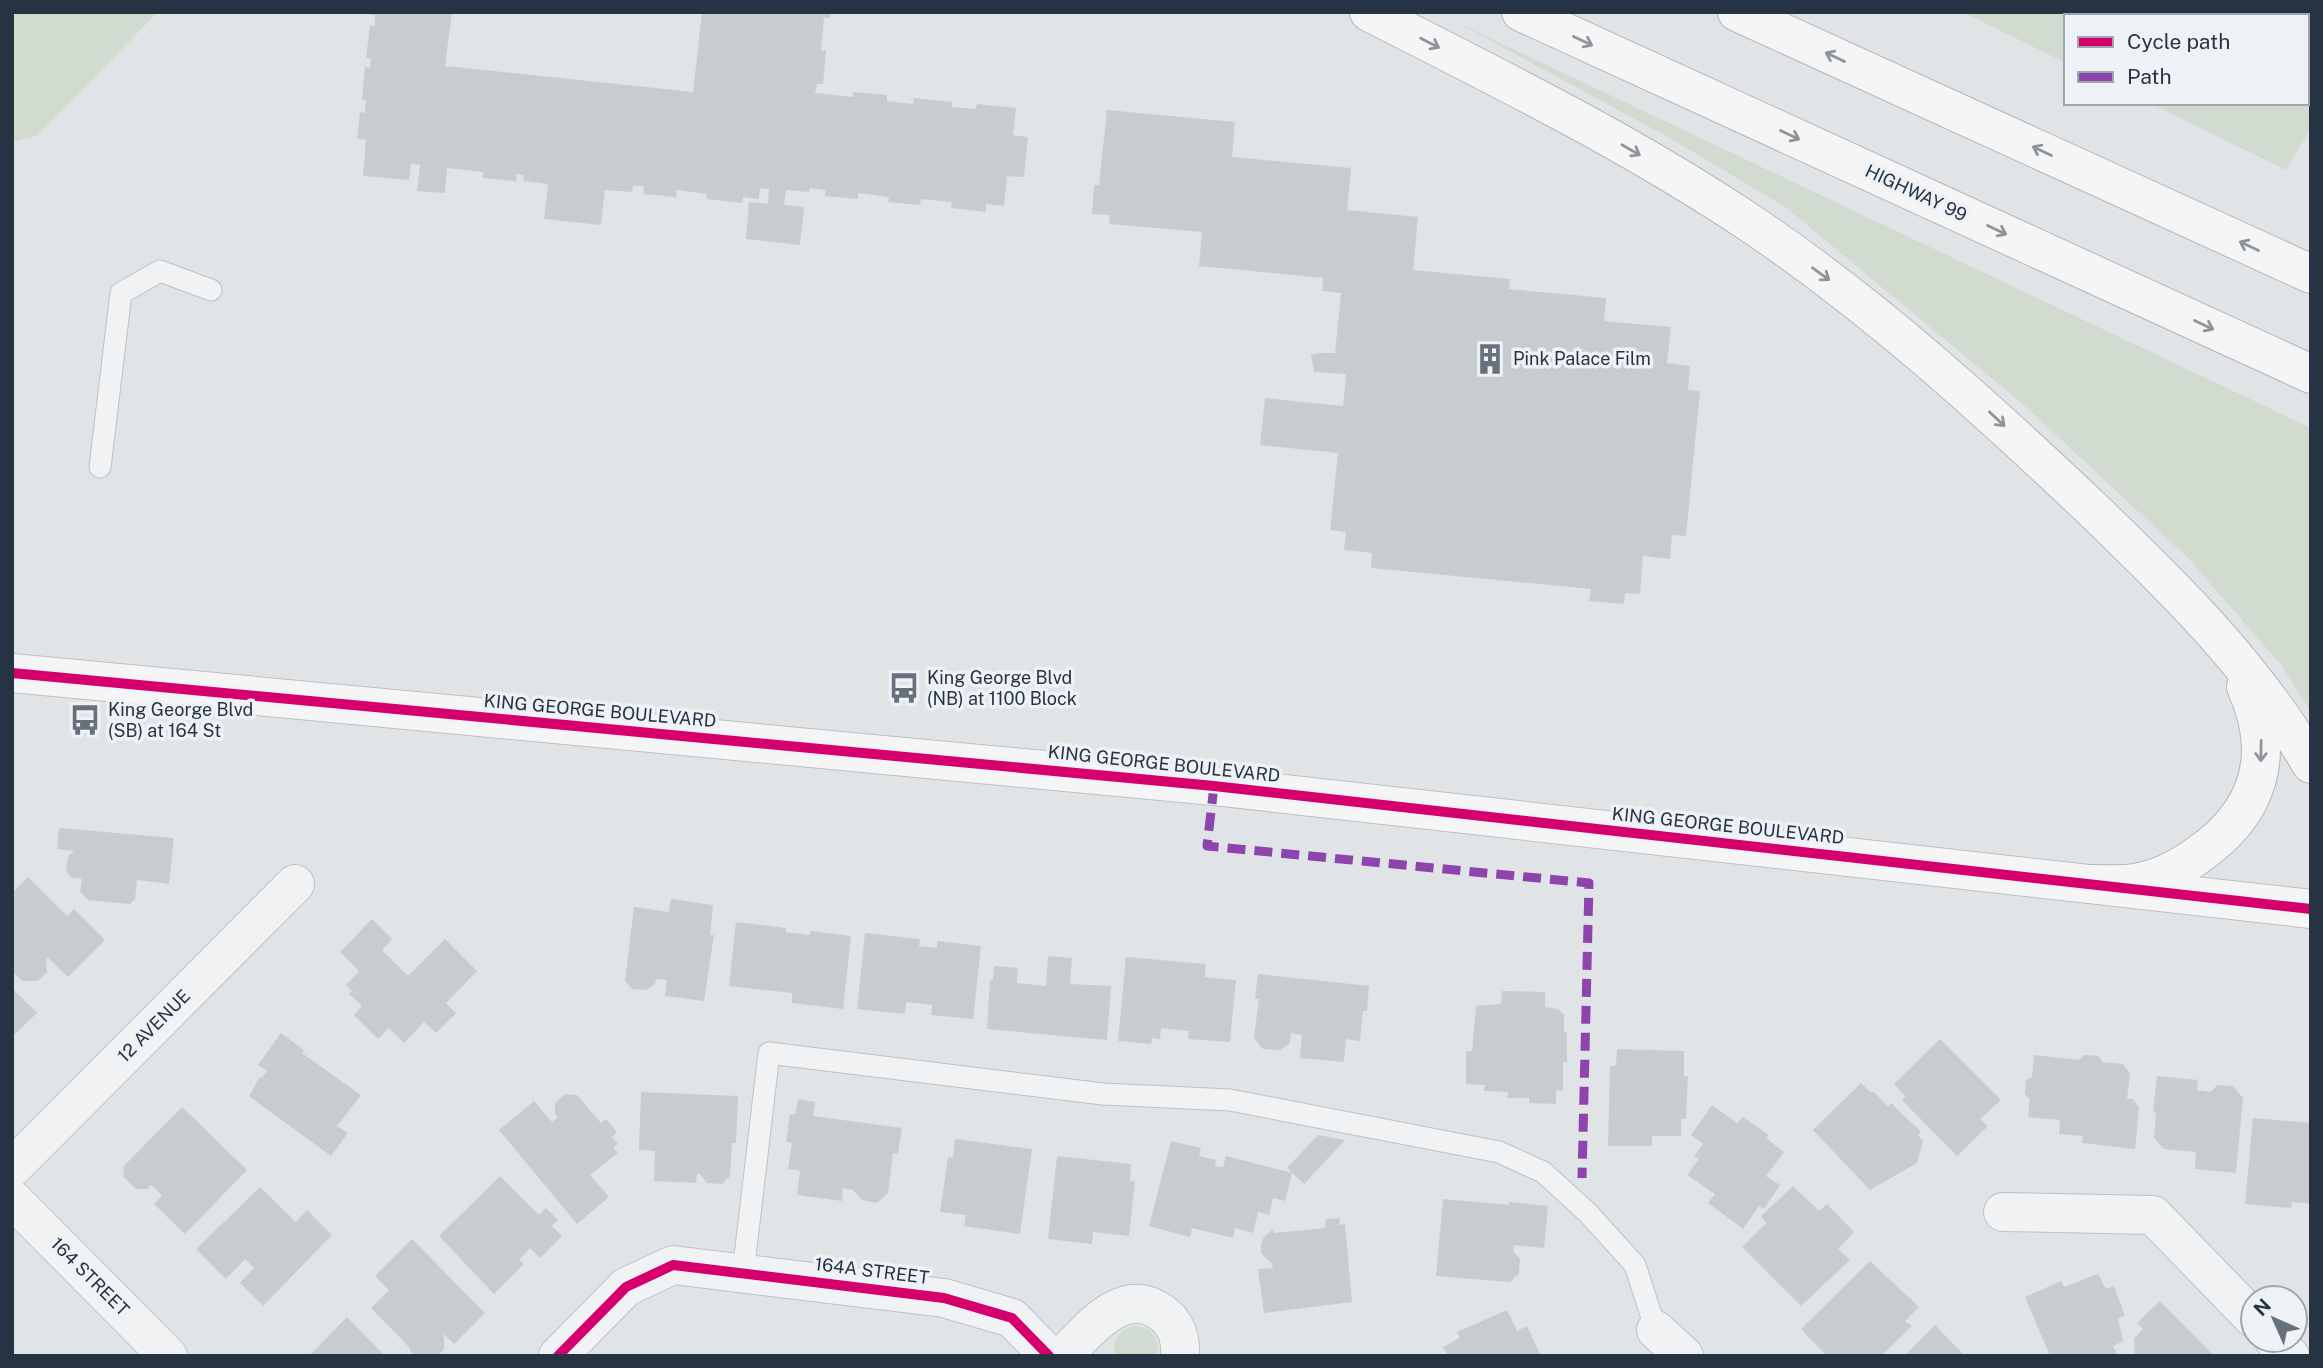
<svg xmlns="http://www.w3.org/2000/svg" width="2323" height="1368" viewBox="0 0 2323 1368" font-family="'Public Sans',sans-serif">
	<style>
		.green { fill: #d2dbd0 }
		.building { fill: #c9cccf }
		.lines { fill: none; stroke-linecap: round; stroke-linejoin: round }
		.lane-casing { stroke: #bfc2c4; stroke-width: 23 }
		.street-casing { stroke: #bfc2c4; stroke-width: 40 }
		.primary-casing { stroke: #bcc1c4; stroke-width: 40 }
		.highway-casing { stroke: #b3b7bb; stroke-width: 40 }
		.lane { stroke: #f0f2f3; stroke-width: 21 }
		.street { stroke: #f0f2f3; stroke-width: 38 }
		.primary { stroke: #f5f5f6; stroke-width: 38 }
		.highway { stroke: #f5f5f6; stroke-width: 38 }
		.quiet { stroke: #8e44ad; stroke-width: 9; stroke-dasharray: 18 9; stroke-linecap: butt }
		.cycleway-casing { stroke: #eef2f7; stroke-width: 15 }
		.cycleway { stroke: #d6006c; stroke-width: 10 }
		.oneway { stroke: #8e949c }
		.labels { text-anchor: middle; stroke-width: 7; stroke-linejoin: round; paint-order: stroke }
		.street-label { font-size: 18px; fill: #263342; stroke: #eef2f7 }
		.poi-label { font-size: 18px; fill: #263342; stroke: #eef2f7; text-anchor: start }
	</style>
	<rect width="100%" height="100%" fill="#e1e4e6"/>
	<g class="green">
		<polygon points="12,12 158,12 37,136 12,142"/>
		<polygon points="1963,12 2311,12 2311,128 2286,170 2149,103 2307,103 2307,16 2066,16 2066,63"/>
		<polygon points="1454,21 2311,428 2311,712 2281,665 2188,558 2025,406 1784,206 1666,136"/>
		<path d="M1132,1326C1151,1326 1161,1338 1157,1356H1115C1112,1341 1118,1331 1132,1326Z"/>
	</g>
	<g class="building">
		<polygon points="371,12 452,12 445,66 693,92 702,12 831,12 830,18 824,18 821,50 826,50 823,84 817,84 815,93 853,97 853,92 887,95 887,101 913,104 914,98 952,102 952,107 976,109 977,104 1016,108 1013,135 1028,137 1024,177 1007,176 1004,206 986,204 986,212 951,208 952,202 921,199 920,205 888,202 889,197 858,193 858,199 825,196 825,190 810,188 809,192 786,190 784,205 804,207 800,245 746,239 749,202 768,204 769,189 760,188 759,199 743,197 742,203 706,199 707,194 677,190 676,197 643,194 644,186 633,186 632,192 605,190 601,225 544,219 548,184 523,181 524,175 517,174 516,181 483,178 483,172 447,168 445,193 417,191 420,165 411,164 409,180 363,176 366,140 357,139 360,112 365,113 366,100 362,99 365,67 370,68 371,58 366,58 370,25 375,26 375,15 371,15"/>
		<polygon points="1107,110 1235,122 1232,157 1351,168 1347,210 1418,217 1413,270 1510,279 1509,289 1606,298 1604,321 1671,327 1667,363 1690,366 1688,390 1700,391 1686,536 1672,535 1670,559 1643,556 1640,594 1625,593 1624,604 1589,601 1591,589 1371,568 1372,553 1344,550 1346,532 1330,530 1338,453 1260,445 1265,398 1343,406 1346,374 1314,372 1311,355 1322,353 1335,353 1341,293 1322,291 1323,278 1199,266 1202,232 1109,224 1110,215 1092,214 1094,185 1099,185"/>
		<polygon points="59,828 174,838 169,884 137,880 135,899 130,904 88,900 80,892 82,879 72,878 66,871 68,856 74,851 57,849"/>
		<polygon points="28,877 67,916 74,909 105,940 68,977 48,958 46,960 47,972 38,981 22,981 12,971 12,893"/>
		<polygon points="671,899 713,905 710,935 714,935 704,1001 665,996 667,980 656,979 655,984 646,990 632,989 625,981 634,907 669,912"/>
		<polygon points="372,919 392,939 382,950 408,976 445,939 477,971 446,1003 456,1013 436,1033 424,1022 404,1043 389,1028 378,1039 354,1015 362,1006 349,994 352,991 346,985 359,971 340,952"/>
		<polygon points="736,922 786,928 786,932 810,935 811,931 851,936 843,1009 792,1003 792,993 729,986"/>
		<polygon points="865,933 920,939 919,946 937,948 937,941 981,946 973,1019 931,1015 932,1005 906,1002 905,1014 857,1009"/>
		<polygon points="1048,956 1072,958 1070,984 1111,986 1107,1040 987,1029 990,980 993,980 994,966 1018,968 1017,983 1046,986"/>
		<polygon points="1126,957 1206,964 1205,977 1236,980 1230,1042 1188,1039 1189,1031 1161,1028 1160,1039 1152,1038 1151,1044 1118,1041"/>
		<polygon points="1258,974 1369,986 1367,1011 1363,1011 1360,1041 1346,1039 1344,1062 1300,1058 1302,1035 1291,1033 1290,1043 1280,1050 1263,1049 1254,1038 1259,999 1255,999"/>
		<polygon points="12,988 37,1013 12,1037"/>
		<polygon points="1502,991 1545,992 1545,1007 1558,1009 1564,1015 1564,1032 1567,1033 1567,1062 1563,1062 1563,1091 1556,1090 1556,1104 1529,1103 1529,1098 1507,1098 1508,1092 1484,1091 1485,1085 1466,1084 1466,1051 1472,1051 1476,1006 1501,1004"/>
		<polygon points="281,1033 304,1050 302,1053 361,1095 337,1126 348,1133 331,1156 249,1096 260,1077 262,1078 267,1071 258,1065"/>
		<polygon points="1940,1039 2001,1100 1980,1119 1988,1126 1957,1156 1902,1100 1905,1096 1894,1084"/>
		<polygon points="1617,1049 1684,1051 1684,1077 1688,1076 1686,1119 1681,1119 1681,1136 1652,1136 1652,1146 1608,1146 1610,1067 1616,1065"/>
		<polygon points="2034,1055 2079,1060 2084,1055 2099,1056 2102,1062 2123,1064 2130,1074 2127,1099 2133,1099 2139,1108 2135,1149 2082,1143 2083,1136 2059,1134 2060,1120 2028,1117 2030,1099 2025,1094 2026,1080 2032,1077"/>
		<polygon points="2157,1076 2198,1080 2197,1090 2211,1092 2217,1085 2233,1086 2243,1098 2236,1173 2195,1169 2196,1152 2164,1149 2154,1138 2156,1113 2153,1112"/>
		<polygon points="1861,1083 1871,1093 1873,1091 1888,1107 1891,1103 1921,1132 1918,1135 1923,1141 1917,1163 1870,1190 1813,1130"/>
		<polygon points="641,1092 738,1096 736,1143 732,1143 730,1176 722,1184 707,1183 700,1174 697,1174 696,1183 654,1181 655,1151 639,1150"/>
		<polygon points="565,1094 577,1095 601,1123 606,1119 617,1132 612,1137 618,1144 613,1148 618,1153 590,1175 609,1197 577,1224 499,1130 534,1101 552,1122 558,1117 555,1114 555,1103"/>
		<polygon points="798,1099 815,1102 813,1116 902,1128 898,1154 893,1153 888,1193 877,1203 862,1200 853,1190 843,1188 842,1201 797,1195 800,1171 788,1169 792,1143 786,1142 790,1114 795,1114"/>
		<polygon points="1712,1105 1737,1123 1743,1117 1769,1135 1766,1138 1784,1152 1766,1176 1780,1185 1764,1209 1759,1206 1743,1229 1708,1203 1715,1194 1687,1175 1699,1159 1694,1156 1703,1144 1691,1135"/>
		<polygon points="182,1107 247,1170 185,1234 154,1204 162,1195 151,1185 147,1189 136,1189 124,1177 123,1167"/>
		<polygon points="2253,1118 2311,1123 2311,1204 2292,1202 2291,1208 2245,1204"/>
		<polygon points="1318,1135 1345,1140 1304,1184 1287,1168"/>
		<polygon points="955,1139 1032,1149 1020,1234 964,1226 966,1215 940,1212 948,1157 953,1158"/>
		<polygon points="1171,1141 1201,1148 1199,1156 1216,1160 1215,1166 1223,1167 1226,1156 1292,1173 1285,1201 1273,1198 1269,1215 1258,1212 1253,1233 1235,1228 1233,1238 1192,1228 1190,1237 1149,1226"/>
		<polygon points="1057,1156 1131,1164 1130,1181 1135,1182 1129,1236 1093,1232 1092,1244 1048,1239"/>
		<polygon points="500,1176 539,1215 546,1208 558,1220 552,1226 562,1236 540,1258 530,1248 519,1260 524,1264 494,1294 439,1236"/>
		<polygon points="1793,1186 1819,1211 1827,1204 1854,1232 1838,1249 1850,1260 1801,1306 1742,1247 1766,1223 1761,1216"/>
		<polygon points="260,1187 296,1222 307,1210 332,1235 263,1306 240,1283 254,1268 245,1259 226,1279 196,1249"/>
		<polygon points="1443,1199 1509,1205 1509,1202 1548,1206 1544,1248 1514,1245 1513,1251 1520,1259 1519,1274 1510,1282 1436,1276"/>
		<polygon points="1340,1218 1339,1225 1345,1224 1352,1302 1264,1313 1258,1269 1273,1268 1272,1264 1261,1253 1261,1244 1264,1237 1272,1230 1275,1233 1325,1228 1326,1219"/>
		<polygon points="412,1239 485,1313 454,1344 444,1334 444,1349 438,1356 415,1356 409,1349 410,1348 371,1308 389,1290 375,1276"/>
		<polygon points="1870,1261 1919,1307 1905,1321 1912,1326 1881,1356 1827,1356 1801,1329"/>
		<polygon points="2098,1274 2106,1289 2114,1286 2125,1316 2118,1318 2123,1341 2113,1346 2118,1356 2050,1356 2025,1297 2061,1281 2064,1287"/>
		<polygon points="2160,1301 2214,1356 2135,1356 2134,1338 2143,1329 2137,1323"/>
		<polygon points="1507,1310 1517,1331 1527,1326 1541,1356 1448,1356 1443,1347 1460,1338 1457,1332"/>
		<polygon points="347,1317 385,1356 309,1356"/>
		<polygon points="1935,1325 1965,1356 1904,1356"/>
	</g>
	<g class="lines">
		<defs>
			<g id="lane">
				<polyline points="100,467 121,293 160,271 211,290"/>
				<polyline points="743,1273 769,1053 1103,1094 1230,1100 1499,1152 1543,1172 1588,1213 1635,1265 1656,1330"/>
			</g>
			<g id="street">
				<polyline points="12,1168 295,884"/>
				<polyline points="12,1199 168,1356"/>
				<polyline points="2003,1212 2153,1215 2253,1318"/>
				<polyline points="1656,1330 1684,1356"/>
				<polyline points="2274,1340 2290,1356"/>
				<polyline points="558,1356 626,1287 673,1265 944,1298 1012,1318 1049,1356"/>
				<path d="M1063,1356C1088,1331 1123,1284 1162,1313C1177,1324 1181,1338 1180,1356"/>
			</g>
			<polyline id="primary" points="12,673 1214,786 2311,909"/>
			<g id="highway">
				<path d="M1369,12C1498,78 1629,142 1750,223C1872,305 1981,404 2088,505C2170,584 2253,664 2311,764"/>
				<polyline points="1521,12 2311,374"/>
				<polyline points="1737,12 2311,274"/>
				<path d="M2091,884C2105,884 2120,885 2134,883C2156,880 2180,868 2198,855C2259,813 2277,755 2246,687"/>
			</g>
		</defs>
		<use href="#lane" class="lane-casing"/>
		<use href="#street" class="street-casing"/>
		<use href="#primary" class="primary-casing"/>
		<use href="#highway" class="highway-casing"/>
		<use href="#lane" class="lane"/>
		<use href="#street" class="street"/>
		<use href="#primary" class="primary"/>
		<use href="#highway" class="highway"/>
		<polyline class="quiet" points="1214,786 1207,846 1589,883 1582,1178"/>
		<defs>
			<g id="cycleway">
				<polyline points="12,673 1214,786 2311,909"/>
				<polyline points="558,1356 626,1287 673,1265 944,1298 1012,1318 1049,1356"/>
			</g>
		</defs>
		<use href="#cycleway" class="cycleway-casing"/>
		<use href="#cycleway" class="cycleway"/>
	</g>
	<defs><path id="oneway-shaft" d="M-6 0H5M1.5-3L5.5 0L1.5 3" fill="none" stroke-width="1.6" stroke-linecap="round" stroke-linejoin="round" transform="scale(1.75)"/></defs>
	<g class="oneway">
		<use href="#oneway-shaft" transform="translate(1583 41) rotate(25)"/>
		<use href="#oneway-shaft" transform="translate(1430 43) rotate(27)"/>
		<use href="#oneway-shaft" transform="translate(1835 57) rotate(-155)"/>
		<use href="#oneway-shaft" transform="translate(1790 135) rotate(25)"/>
		<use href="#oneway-shaft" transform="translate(1631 150) rotate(30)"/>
		<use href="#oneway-shaft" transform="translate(2042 151) rotate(-155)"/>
		<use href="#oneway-shaft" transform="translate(1997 230) rotate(25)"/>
		<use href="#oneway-shaft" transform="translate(2249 246) rotate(-155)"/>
		<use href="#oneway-shaft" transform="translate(1821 274) rotate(36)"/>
		<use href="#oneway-shaft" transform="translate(2204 325) rotate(25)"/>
		<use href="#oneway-shaft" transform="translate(1997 419) rotate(43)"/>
		<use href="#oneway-shaft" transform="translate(2261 751) rotate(91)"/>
	</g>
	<defs>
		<symbol id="building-bare" viewBox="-9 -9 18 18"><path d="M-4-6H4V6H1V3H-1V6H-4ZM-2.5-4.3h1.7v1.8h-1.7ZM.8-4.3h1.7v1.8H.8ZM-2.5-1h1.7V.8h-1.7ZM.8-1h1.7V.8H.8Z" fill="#67717b" stroke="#eef2f7" stroke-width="2.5" paint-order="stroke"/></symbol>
		<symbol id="bus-bare" viewBox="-9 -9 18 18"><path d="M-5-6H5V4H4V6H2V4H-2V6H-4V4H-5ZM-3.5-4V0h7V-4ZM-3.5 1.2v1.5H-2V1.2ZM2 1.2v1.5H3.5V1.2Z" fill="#67717b" stroke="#eef2f7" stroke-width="2.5" paint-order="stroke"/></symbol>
	</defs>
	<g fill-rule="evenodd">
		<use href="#building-bare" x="1468" y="337" width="44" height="44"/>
		<use href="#bus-bare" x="882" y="666" width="44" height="44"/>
		<use href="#bus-bare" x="63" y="698" width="44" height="44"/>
	</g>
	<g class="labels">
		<g class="street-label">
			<text transform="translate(1916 193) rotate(25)" y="6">HIGHWAY 99</text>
			<text transform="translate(600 711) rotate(5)" y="6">KING GEORGE BOULEVARD</text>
			<text transform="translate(1164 764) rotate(6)" y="6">KING GEORGE BOULEVARD</text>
			<text transform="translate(1728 826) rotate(6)" y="6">KING GEORGE BOULEVARD</text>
			<text transform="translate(154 1026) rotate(-45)" y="6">12 AVENUE</text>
			<text transform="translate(872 1271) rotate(7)" y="6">164A STREET</text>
			<text transform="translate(90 1277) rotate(45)" y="6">164 STREET</text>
		</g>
		<g class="poi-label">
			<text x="1513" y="365">Pink Palace Film</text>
			<text x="927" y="684">King George Blvd<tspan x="927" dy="21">(NB) at 1100 Block</tspan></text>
			<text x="108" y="716">King George Blvd<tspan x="108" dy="21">(SB) at 164 St</tspan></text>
		</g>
	</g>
	<rect width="2323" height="1368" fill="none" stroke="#263342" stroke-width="28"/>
	<rect x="2064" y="14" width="245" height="91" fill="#eef2f7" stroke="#9ea6af" stroke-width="2"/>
	<rect x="2078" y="37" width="35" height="10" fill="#d6006c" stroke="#9ea6af" stroke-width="2"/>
	<text x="2127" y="49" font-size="21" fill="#263342">Cycle path</text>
	<rect x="2078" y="72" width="35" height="10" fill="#8e44ad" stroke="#9ea6af" stroke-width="2"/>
	<text x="2127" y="84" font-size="21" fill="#263342">Path</text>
	<g transform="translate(2274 1319) rotate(315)"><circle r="33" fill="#eef2f7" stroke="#9ea6af" stroke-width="2"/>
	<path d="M0-5L12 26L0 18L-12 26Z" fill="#67717b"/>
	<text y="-10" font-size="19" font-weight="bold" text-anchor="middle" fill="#263342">N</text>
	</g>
</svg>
